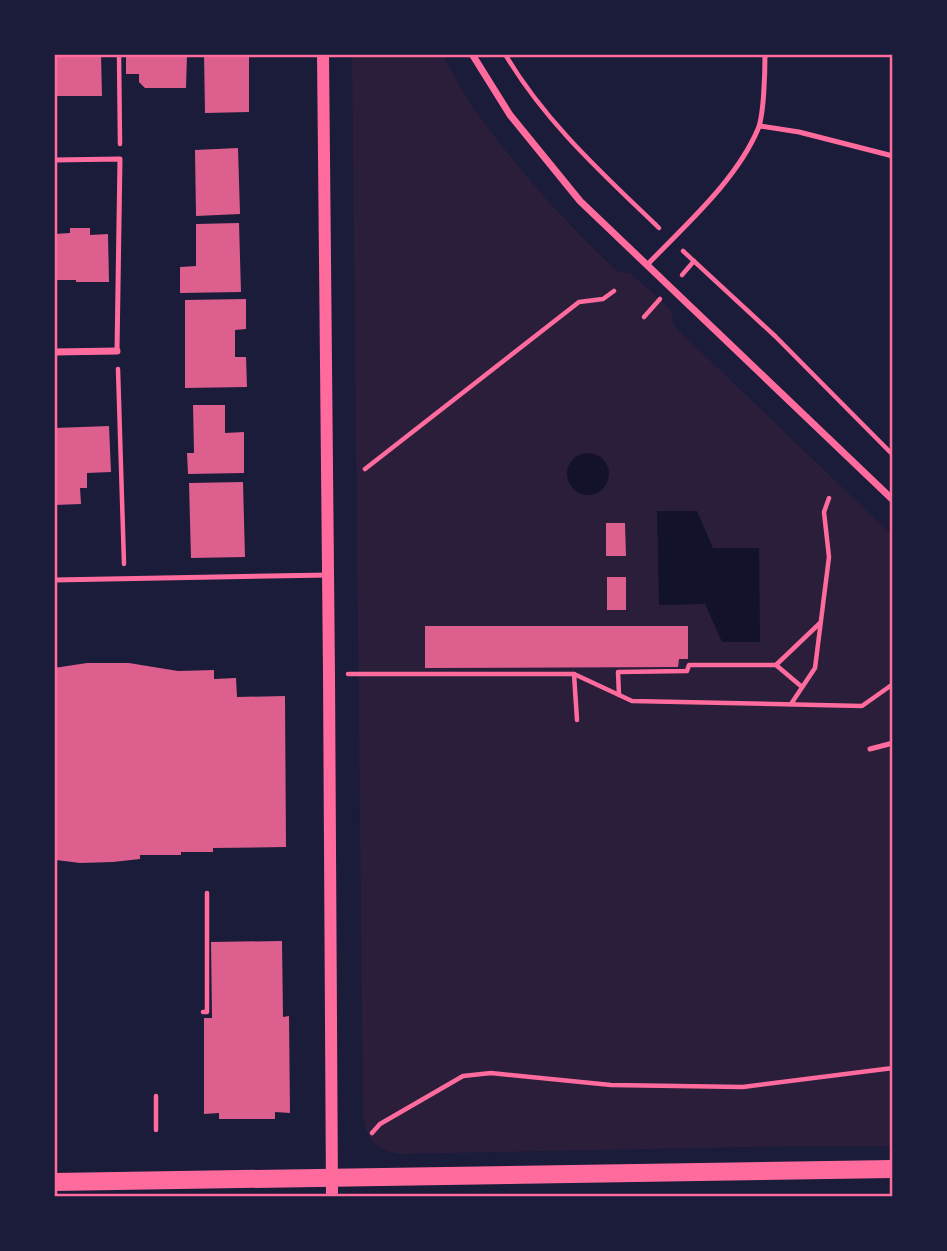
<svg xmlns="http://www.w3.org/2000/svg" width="947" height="1251" viewBox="0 0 947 1251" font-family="Arial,sans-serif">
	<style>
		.green { fill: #2a1e3b }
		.water { fill: #12122b }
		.building { fill: #dd5f8e }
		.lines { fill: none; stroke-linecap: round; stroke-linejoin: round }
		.path { stroke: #ff6b9d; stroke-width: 4.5 }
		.service { stroke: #ff6b9d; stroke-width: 5 }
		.minor { stroke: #ff6b9d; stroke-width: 7 }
		.tertiary { stroke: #ff6b9d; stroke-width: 12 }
		.primary { stroke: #ff6b9d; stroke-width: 18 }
		.neatline { fill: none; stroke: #ff6b9d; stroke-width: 2.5 }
	</style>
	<rect width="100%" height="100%" fill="#1b1b3a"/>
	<path class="green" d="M352,54H444L445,60L471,105L505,150L545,198L582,237L618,272L630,273L660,299L671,310L673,322L675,327L893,536V1146H799L402,1154C375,1150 366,1140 363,1114Z"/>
	<g class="water">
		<circle cx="588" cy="474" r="21"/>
		<polygon points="657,511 697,511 713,548 759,548 760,642 722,642 705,604 659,605"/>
	</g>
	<g class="building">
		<polygon points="54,54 101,54 102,96 54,96"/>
		<polygon points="126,54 187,54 186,88 145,88 139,82 139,74 126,74"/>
		<polygon points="204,54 249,54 249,112 205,113"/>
		<polygon points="238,148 240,214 196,216 195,150"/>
		<polygon points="239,223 241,292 180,293 180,267 196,266 196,224"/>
		<polygon points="70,228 90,228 90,235 108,234 109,282 76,282 76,280 54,280 54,234 70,233"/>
		<polygon points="246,299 246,329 235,330 235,357 246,357 247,387 185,388 185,300"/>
		<polygon points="193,405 225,405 225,433 244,432 244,473 188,474 187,453 194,453"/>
		<polygon points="109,426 111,472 87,473 87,488 80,488 81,504 54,505 54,428"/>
		<polygon points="243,482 245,557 191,558 189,483"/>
		<polygon points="606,523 625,523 626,556 606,556"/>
		<rect x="607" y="577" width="19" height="33"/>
		<polygon points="425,626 688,626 688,659 679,659 678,667 425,668"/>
		<polygon points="87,663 129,663 178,671 214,670 214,679 236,678 237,697 285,696 286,847 213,848 213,852 181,852 181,855 140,855 140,859 113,862 80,863 56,860 56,856 54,856 54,668"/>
		<polygon points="282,941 283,1017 289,1016 290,1113 275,1112 275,1119 219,1119 219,1113 204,1114 204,1018 212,1018 211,942"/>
	</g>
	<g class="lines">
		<g class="path">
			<polyline points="119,54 120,144"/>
			<path d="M505,54C545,122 603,174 659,228"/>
			<polyline points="683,251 775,336 893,455"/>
			<polyline points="682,275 694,261"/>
			<polyline points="644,317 660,299"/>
			<polyline points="118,369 124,564"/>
			<polyline points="365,469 579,302 603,299 614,291"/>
			<polyline points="348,674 574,674 632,701 862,706 893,684"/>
			<polyline points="574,674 577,720"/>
			<polyline points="802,687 776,665 820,623"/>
			<polyline points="619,695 618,672 687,671 689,665 776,665"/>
			<polyline points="791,704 815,668 829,557 824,512 829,498"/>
			<polyline points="203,1012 207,1012 207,893"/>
			<polyline points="156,1096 156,1130"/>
			<polyline points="372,1133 380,1124 463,1076 491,1073 611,1085 743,1087 893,1068"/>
		</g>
		<g class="service">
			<polyline points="760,126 799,132 889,155 893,157"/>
			<polyline points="54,160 120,159 117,351"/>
			<path d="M647,265C685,225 736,181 758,129C764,115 765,71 765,54"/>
			<polyline points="54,580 329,575"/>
			<polyline points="870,749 893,743"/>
		</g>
		<g class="minor">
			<polyline points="472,54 510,115 580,201 893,500"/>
			<polyline points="54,352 117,351"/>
		</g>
		<polyline class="tertiary" points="323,54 329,674 332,1197"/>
		<polyline class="primary" points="54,1182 893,1169"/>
	</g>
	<rect width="947" height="1251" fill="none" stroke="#1b1b3a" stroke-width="112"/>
	<rect x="56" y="56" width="835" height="1139" class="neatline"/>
</svg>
